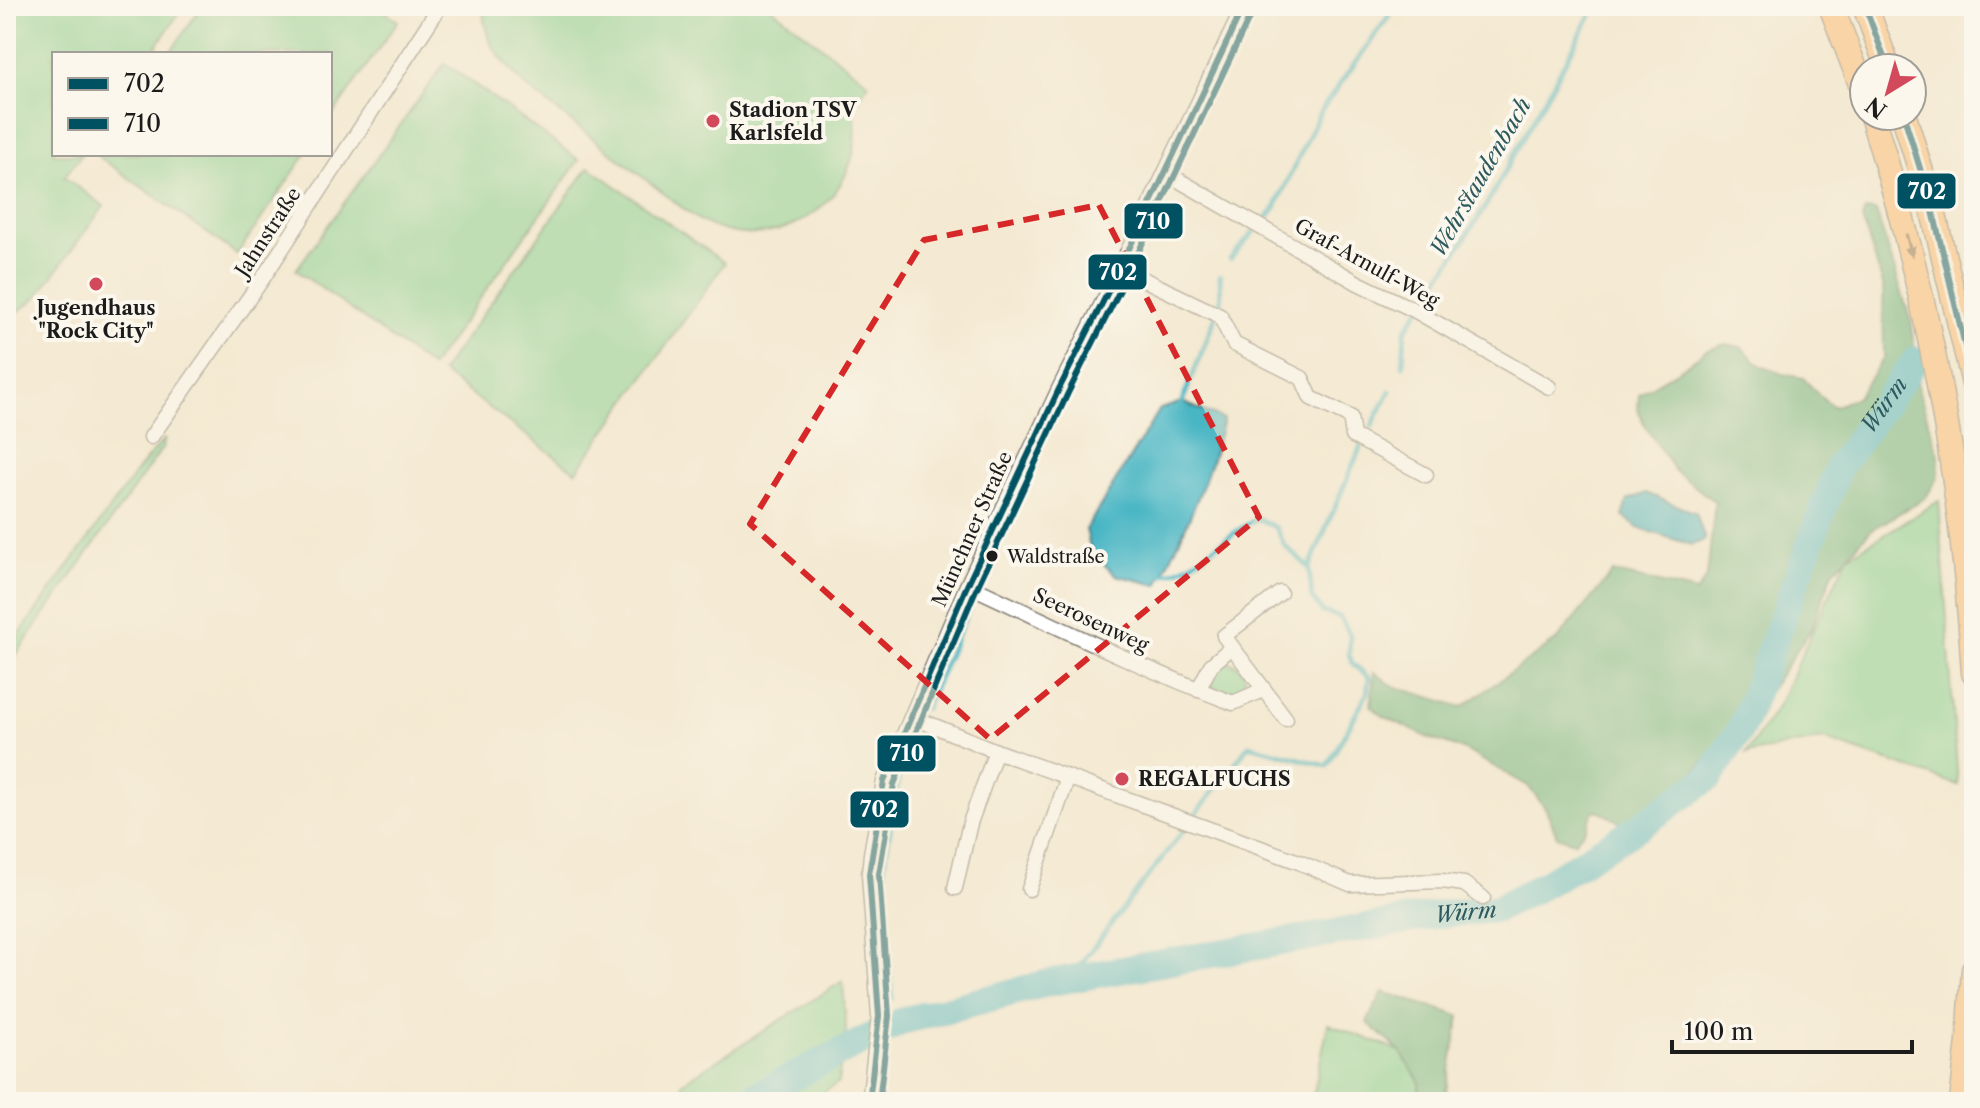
<svg xmlns="http://www.w3.org/2000/svg" width="1980" height="1108" viewBox="0 0 1980 1108" font-family="'Libre Caslon Text',serif">
	<style>
		.green { fill: #7ed091; stroke: #4d7656; stroke-width: 2 }
		.forest { fill: #66b27b; stroke: #41674c; stroke-width: 2 }
		.water { fill: #49b6c4; stroke: #326970; stroke-width: 2 }
		.lines { fill: none; stroke-linecap: round; stroke-linejoin: round }
		.stream { stroke: #49b6c4; stroke-width: 5 }
		.river { stroke: #49b6c4; stroke-width: 28 }
		.minor-casing { stroke: #888277; stroke-width: 17 }
		.trunk-casing { stroke: #888277; stroke-width: 27 }
		.minor { stroke: #fff; stroke-width: 14 }
		.trunk { stroke: #ffbb71; stroke-width: 24 }
		.bus-1-casing { stroke: #fbf7ec; stroke-width: 12 }
		.bus-2-casing { stroke: #fbf7ec; stroke-width: 12 }
		.bus-1 { stroke: #005262; stroke-width: 6 }
		.bus-2 { stroke: #005262; stroke-width: 6 }
		.oneway { fill: #8e6c46 }
		.marked { fill: none; stroke: #d62828; stroke-width: 6; stroke-dasharray: 16 10; stroke-linejoin: round }
		.poi-dot { fill: #d1495b; stroke: #fbf7ec; stroke-width: 3 }
		.bus-dot { fill: #1c1c1c; stroke: #fbf7ec; stroke-width: 3 }
		.labels { text-anchor: middle; stroke-width: 8; stroke-linejoin: round; paint-order: stroke }
		.bus-label { font-size: 18px; fill: #1c1c1c; stroke: #fbf7ec; text-anchor: start }
		.poi-label { font-size: 20px; font-weight: bold; fill: #1c1c1c; stroke: #fbf7ec; text-anchor: start }
		.street-label { font-size: 20px; fill: #1c1c1c; stroke: #fbf7ec }
		.water-label { font-size: 22px; font-style: italic; fill: #2e5a5f; stroke: #fbf7ec }
		.line-badge { stroke: #fbf7ec; stroke-width: 3 }
		.badge-label { font-size: 22px; text-anchor: middle; font-weight: bold; fill: #fff }
	</style>
	<rect width="100%" height="100%" fill="#fbf7ec"/>
	<filter id="ink" filterUnits="userSpaceOnUse"><feTurbulence type="fractalNoise" baseFrequency=".0125" numOctaves="2"/><feDisplacementMap in="SourceGraphic" scale="16" xChannelSelector="R" yChannelSelector="G"/><feConvolveMatrix kernelMatrix="1 2 1 2 8 2 1 2 1" color-interpolation-filters="sRGB"/></filter>
	<filter id="wash" filterUnits="userSpaceOnUse"><feTurbulence type="fractalNoise" baseFrequency=".006" numOctaves="4" result="noise"/><feDisplacementMap in="SourceGraphic" scale="32" xChannelSelector="R" yChannelSelector="G"/><feGaussianBlur stdDeviation="1.8" result="paint"/><feColorMatrix in="noise" values="0 0 0 0 0 0 0 0 0 0 0 0 0 0 0 0 0 1.4 0 .05"/><feComposite in="paint" operator="in"/></filter>
	<g filter="url(#wash)">
		<rect width="100%" height="100%" fill="#f4e9d2"/>
		<g class="green">
			<polygon points="6,6 184,6 151,54 54,54 54,154 82,154 64,177 104,206 37,297 6,321"/>
			<polygon points="202,6 378,6 398,21 330,119 330,54 169,54"/>
			<path d="M483,6H769L869,83L853,107C874,201 766,271 689,213L524,85L499,56L489,40L484,21Z"/>
			<polygon points="445,63 579,160 431,367 296,270"/>
			<polygon points="101,154 306,154 237,254 99,157"/>
			<polygon points="589,167 725,263 576,472 441,372"/>
			<polygon points="165,438 163,447 6,669 6,653 139,468"/>
			<polygon points="1939,501 1958,785 1823,739 1746,754 1778,705 1847,557"/>
			<circle cx="1228" cy="680" r="17"/>
			<polygon points="843,981 846,1032 838,1083 808,1102 676,1102 683,1082"/>
			<polygon points="1328,1024 1400,1051 1419,1081 1419,1102 1312,1102"/>
		</g>
		<g class="forest">
			<polygon points="1865,210 1876,211 1912,325 1918,389 1939,455 1938,478 1926,497 1870,531 1833,572 1811,629 1769,691 1729,732 1683,785 1636,818 1621,823 1598,810 1593,812 1586,829 1574,842 1557,836 1546,809 1528,786 1465,750 1429,738 1383,716 1371,706 1374,672 1393,686 1462,707 1557,640 1613,572 1697,592 1707,576 1715,502 1674,470 1645,426 1638,410 1639,394 1688,364 1705,351 1725,344 1741,347 1761,366 1783,374 1803,378 1818,394 1834,407 1857,397 1884,358 1883,285 1862,219"/>
			<polygon points="1383,992 1460,1016 1444,1102 1419,1102 1419,1081 1400,1051 1367,1022"/>
		</g>
		<g class="water">
			<path d="M1182,402L1223,419C1210,477 1184,532 1158,585L1116,575L1091,553L1086,529L1160,409Z"/>
			<polygon points="1646,493 1696,513 1705,540 1692,545 1638,528 1623,516 1628,500"/>
		</g>
		<g class="lines">
			<g class="stream">
				<polyline points="1230,259 1275,208 1320,112 1396,6"/>
				<polyline points="1403,366 1405,331 1484,209 1596,6"/>
				<polyline points="1182,402 1221,303 1220,276"/>
				<polyline points="1372,426 1390,391"/>
				<path d="M1164,574C1205,565 1223,534 1259,519L1276,528L1285,546L1308,567"/>
				<polyline points="925,709 968,610"/>
				<polyline points="883,872 901,767 907,751"/>
				<polyline points="884,897 892,998"/>
				<polyline points="1069,979 1249,745 1327,766 1367,694 1369,677 1352,663 1349,654 1350,635 1340,617 1323,612 1312,598 1309,568 1361,446"/>
				<polyline points="889,1028 890,1020"/>
			</g>
			<path class="river" id="s1" d="M744,1102L902,1021L1052,982L1443,914L1497,909L1547,883L1640,826L1710,777L1743,725L1838,468L1916,360"/>
		</g>
	</g>
	<g filter="url(#ink)">
		<g class="lines">
			<defs>
				<g id="minor">
					<polyline points="1166,173 1358,283 1414,310 1549,387"/>
					<polyline points="1120,268 1220,316 1234,344 1302,378 1311,398 1350,417 1353,436 1426,475"/>
					<polyline points="151,437 263,278 440,6"/>
					<path d="M968,585C1056,626 1143,669 1233,703L1263,690"/>
					<polyline points="1280,593 1224,636 1286,719"/>
					<polyline points="1198,690 1211,665 1232,647"/>
					<polyline points="912,717 996,751 1299,862 1350,884 1442,881 1464,884 1483,898"/>
					<polyline points="955,888 970,823 996,751"/>
					<polyline points="1029,889 1068,777"/>
					<polyline points="869,1102 879,1016 869,874 871,854 884,781 965,590 1059,389 1120,268 1244,6"/>
				</g>
				<g id="trunk">
					<polyline points="1831,6 1864,92"/>
					<polyline points="1865,6 1888,68"/>
					<path d="M1872,116C1929,297 1963,484 1974,673"/>
					<polyline points="1904,116 1933,211 1974,384"/>
					<polyline points="1962,1102 1969,1041 1974,970"/>
				</g>
			</defs>
			<use href="#minor" class="minor-casing"/>
			<use href="#trunk" class="trunk-casing"/>
			<use href="#minor" class="minor"/>
			<use href="#trunk" class="trunk"/>
			<defs>
				<g id="bus-1">
					<polyline points="1865,6 1888,68"/>
					<polyline points="1904,116 1933,211 1974,384"/>
					<polyline points="869,1102 879,1016 869,874 884,781 965,590 1059,389 1120,268 1244,6"/>
				</g>
				<polyline id="bus-2" points="879,1102 889,1016 879,874 894,784 974,594 1068,393 1129,272 1253,10"/>
			</defs>
			<use href="#bus-1" class="bus-1-casing"/>
			<use href="#bus-2" class="bus-2-casing"/>
			<use href="#bus-1" class="bus-1"/>
			<use href="#bus-2" class="bus-2"/>
		</g>
		<defs><path id="oneway-solid" d="M-6-.8H1V-3.2L6.5 0L1 3.2V.8H-6Z" transform="scale(2)"/></defs>
		<use class="oneway" href="#oneway-solid" transform="translate(1909 245) rotate(76)"/>
	</g>
	<path d="M0 0H1980V1108H0ZM1099,205L1259,517L990,739L750,524L924,240Z" fill="#f4e9d2" fill-opacity=".55" fill-rule="evenodd"/>
	<path class="marked" d="M1099,205L1259,517L990,739L750,524L924,240Z"/>
	<g class="poi-dot">
		<circle cx="713" cy="121" r="8"/>
		<circle cx="96" cy="284" r="8"/>
		<circle cx="1122" cy="779" r="8"/>
	</g>
	<circle class="bus-dot" cx="992" cy="556" r="7"/>
	<g class="labels">
		<g class="bus-label">
			<text x="1007" y="563">Waldstraße</text>
		</g>
		<g class="poi-label">
			<text x="729" y="117">Stadion TSV<tspan x="729" dy="23">Karlsfeld</tspan></text>
			<text x="96" y="315" text-anchor="middle">Jugendhaus<tspan x="96" dy="23">"Rock City"</tspan></text>
			<text x="1138" y="786">REGALFUCHS</text>
		</g>
		<g class="street-label">
			<text transform="translate(268 232) rotate(-57)" y="7">Jahnstraße</text>
			<text transform="translate(1367 263) rotate(29)" y="7">Graf-Arnulf-Weg</text>
			<text transform="translate(972 529) rotate(-66)" y="7">Münchner Straße</text>
			<text transform="translate(1091 620) rotate(25)" y="7">Seerosenweg</text>
		</g>
		<g class="water-label">
			<text transform="translate(1480 177) rotate(-60)" y="8">Wehrstaudenbach</text>
			<text dy="8" stroke="none"><textPath href="#s1" startOffset="1448">Würm</textPath></text>
			<text dy="8" stroke="none"><textPath href="#s1" startOffset="752">Würm</textPath></text>
		</g>
	</g>
	<g class="line-badge">
		<rect x="1896" y="172" width="61" height="38" rx="8" fill="#005262"/>
		<rect x="1123" y="202" width="61" height="38" rx="8" fill="#005262"/>
		<rect x="1087" y="253" width="61" height="38" rx="8" fill="#005262"/>
		<rect x="876" y="734" width="61" height="39" rx="8" fill="#005262"/>
		<rect x="849" y="790" width="61" height="39" rx="8" fill="#005262"/>
	</g>
	<g class="badge-label">
		<text x="1927" y="199">702</text>
		<text x="1153" y="229">710</text>
		<text x="1118" y="280">702</text>
		<text x="907" y="761">710</text>
		<text x="879" y="817">702</text>
	</g>
	<rect width="1980" height="1108" fill="none" stroke="#fbf7ec" stroke-width="32"/>
	<rect x="52" y="52" width="280" height="104" fill="#fbf7ec" stroke="#a29f99" stroke-width="2"/>
	<rect x="68" y="78" width="40" height="12" fill="#005262" stroke="#a29f99" stroke-width="2"/>
	<text x="124" y="92" font-size="24" fill="#1c1c1c">702</text>
	<rect x="68" y="118" width="40" height="12" fill="#005262" stroke="#a29f99" stroke-width="2"/>
	<text x="124" y="132" font-size="24" fill="#1c1c1c">710</text>
	<g transform="translate(1888 92) rotate(217)"><circle r="38" fill="#fbf7ec" stroke="#a29f99" stroke-width="2"/>
	<path d="M0-6L14 30L0 20L-14 30Z" fill="#d1495b"/>
	<text y="-12" font-size="22" font-weight="bold" text-anchor="middle" fill="#1c1c1c">N</text>
	</g>
	<path d="M1672 1040v12h240v-12" fill="none" stroke="#1c1c1c" stroke-width="4"/>
	<text x="1684" y="1040" font-size="24" fill="#1c1c1c" stroke="#fbf7ec" stroke-width="6" paint-order="stroke">100 m</text>
</svg>
